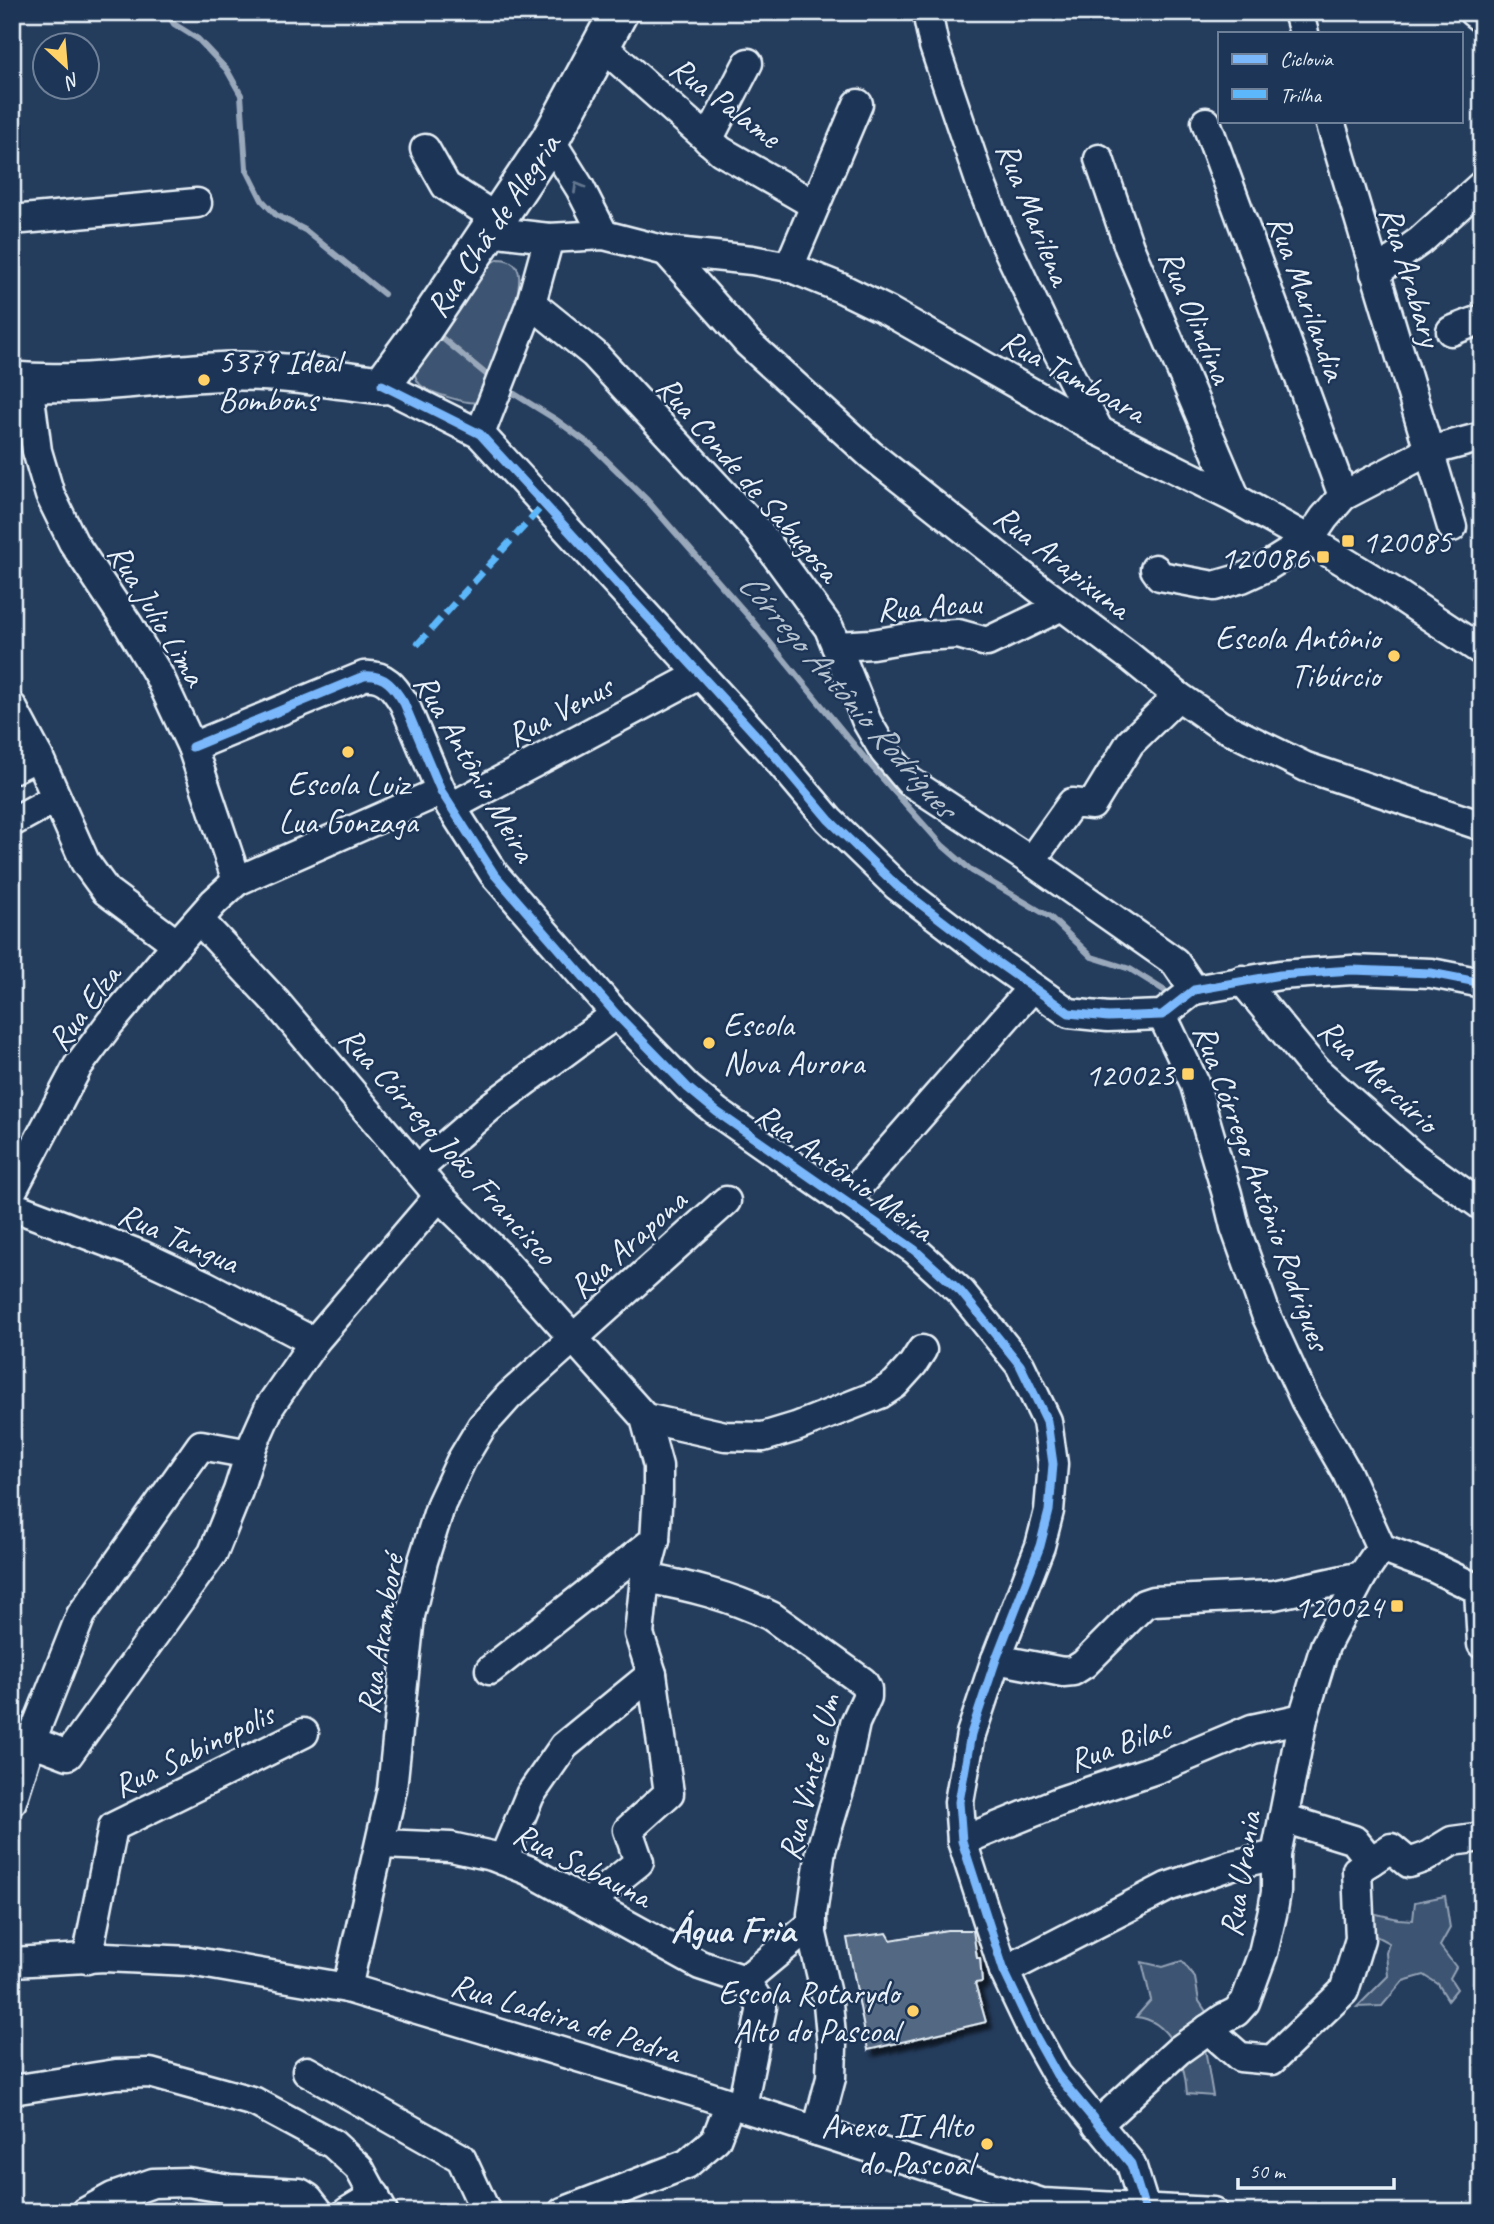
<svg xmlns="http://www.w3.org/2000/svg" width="1494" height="2224" viewBox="0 0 1494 2224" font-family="Caveat,sans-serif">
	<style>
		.green { fill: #3e5472; stroke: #93a2b5; stroke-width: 2 }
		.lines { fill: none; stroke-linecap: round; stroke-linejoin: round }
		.stream { stroke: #99a8ba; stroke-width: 6 }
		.building { fill: #536782; stroke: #e8f1f8; stroke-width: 2; filter: url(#shadow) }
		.minor-casing { stroke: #e8f1f8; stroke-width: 33 }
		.major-casing { stroke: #e8f1f8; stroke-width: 42 }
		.minor { stroke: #1d3557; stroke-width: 28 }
		.major { stroke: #1d3557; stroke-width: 37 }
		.quiet { stroke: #5cb8fa; stroke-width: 7; stroke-dasharray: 14 7; stroke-linecap: butt }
		.cycleway-casing { stroke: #1d3557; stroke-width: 13 }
		.cycleway { stroke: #7ab7fb; stroke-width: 9 }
		.oneway { stroke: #64778f }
		.poi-dot { fill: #ffd166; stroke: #1d3557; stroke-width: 2.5 }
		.labels { text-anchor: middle; stroke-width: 5; stroke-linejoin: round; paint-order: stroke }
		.street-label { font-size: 33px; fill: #e8f1f8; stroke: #1d3557 }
		.poi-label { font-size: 33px; fill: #e8f1f8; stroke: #1d3557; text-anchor: end }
		.water-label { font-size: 35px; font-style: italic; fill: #b4c1ce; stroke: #1d3557 }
		.quarter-label { font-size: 37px; font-weight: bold; fill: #e8f1f8; stroke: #1d3557 }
	</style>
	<defs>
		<filter id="shadow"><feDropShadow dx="6" dy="6" stdDeviation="2" flood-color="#0009"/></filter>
	</defs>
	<rect width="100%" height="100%" fill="#253d5d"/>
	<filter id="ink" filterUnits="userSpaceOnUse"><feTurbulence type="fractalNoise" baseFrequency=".0143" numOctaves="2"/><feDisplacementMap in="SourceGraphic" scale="14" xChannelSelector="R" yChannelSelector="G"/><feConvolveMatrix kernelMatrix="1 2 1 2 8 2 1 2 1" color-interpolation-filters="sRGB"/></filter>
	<g filter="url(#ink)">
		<g class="green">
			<path d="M498,259C505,259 513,261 517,268C529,288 488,379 478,402C469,405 432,393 423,387C417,383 416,378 414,372L446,320L490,263Z"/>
			<polygon points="1445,1896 1450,1928 1440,1946 1456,1967 1450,1978 1457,1989 1448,2000 1438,1984 1424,1975 1403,1981 1382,2006 1357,2007 1388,1976 1386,1953 1389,1943 1370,1933 1372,1913 1398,1919 1413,1920 1415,1902"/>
			<path d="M1182,1961L1195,1978L1199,2001L1209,2016L1201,2025L1213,2096L1187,2094C1185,2064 1172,2020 1136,2017L1151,2000L1142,1962L1163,1967Z"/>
		</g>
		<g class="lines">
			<g class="stream">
				<polyline points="167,12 174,24 198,39 227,70 241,95 246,168 262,200 276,215 305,230 384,294"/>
				<polyline points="442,338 487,375"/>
				<polyline points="513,393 555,419 592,446 647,500 750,618 867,761 942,845 972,871 1050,917 1092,957 1130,969 1170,994"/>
			</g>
		</g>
		<polygon class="building" points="947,1930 973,1930 977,1958 980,1958 982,1982 975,1983 986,2022 868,2050 847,1938 887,1933 891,1940"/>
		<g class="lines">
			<defs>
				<g id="minor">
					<polyline points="927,12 934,46 981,184 999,230 1041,319 1099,431"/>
					<polyline points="1298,12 1304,33"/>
					<polyline points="1473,12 1482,19"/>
					<polyline points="601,45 721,151 815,205"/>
					<polyline points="1330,121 1452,527"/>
					<polyline points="1206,122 1343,496"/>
					<polyline points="550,140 580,188 604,235"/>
					<polyline points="708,140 748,63"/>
					<polyline points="425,149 446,186 498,219"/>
					<polyline points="1099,159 1129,247 1236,499"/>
					<polyline points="12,220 197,203"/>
					<polyline points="489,231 549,238 604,235 666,251 752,260 789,267 841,288 888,311 1099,431 1236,499 1309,540 1389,589 1482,651"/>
					<polyline points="666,251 748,343 871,455 1037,587 1129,656 1178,696 1220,725 1306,767 1482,826"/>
					<polyline points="789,267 858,104"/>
					<polyline points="1375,273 1420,241 1482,185"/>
					<polyline points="531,303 594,354 759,532 829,628 867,722 884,751 909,781 1031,861 1175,962 1194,990"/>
					<polyline points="1451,331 1482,319"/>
					<polyline points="28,382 37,451 50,495 73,542 129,626 159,676 192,747 237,881"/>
					<polyline points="382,385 480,434 775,756 829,820 897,886 991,958 1069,1013 1108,1017 1162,1015 1194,990 1280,975 1352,970 1431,973 1482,983"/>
					<polyline points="480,434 531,303 549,238"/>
					<polyline points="1155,569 1160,576 1214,586 1242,578 1266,567 1309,540 1324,518 1343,496 1429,451 1482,437"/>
					<polyline points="836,646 872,644 920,636 958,634 987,642 1062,606"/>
					<polyline points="12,707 38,756 85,862 106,891 177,944"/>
					<path d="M192,747L364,676C385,674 394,687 404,703L441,791L494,874L616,1014L688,1088L717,1112L915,1250L961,1292L1020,1365L1047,1421L1053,1464L1049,1511L1040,1546L996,1659L971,1734L959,1802L962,1841L1004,1971L1033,2032L1057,2075L1131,2164L1145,2209"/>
					<polyline points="12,769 38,756"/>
					<polyline points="451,807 699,675"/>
					<polyline points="12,822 56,798"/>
					<polyline points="1031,861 1072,803 1092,805 1130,743 1178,696"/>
					<polyline points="199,920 276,1002 439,1196 497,1253 645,1418 658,1466 658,1491 655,1540 645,1578 639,1634 652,1674 669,1793 628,1830 639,1862 588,1903"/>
					<polyline points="1242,980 1316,1070 1413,1156 1482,1206"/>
					<polyline points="1162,1015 1194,1082 1227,1194 1235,1227 1267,1317 1305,1400 1347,1473 1381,1548 1432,1567 1482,1591"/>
					<polyline points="417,1170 490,1107 616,1014"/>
					<polyline points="12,1191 78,1066 110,1023 177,944 214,902 237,881 441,791"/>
					<polyline points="844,1202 1032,988"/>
					<polyline points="12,1206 141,1255 205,1285 314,1342"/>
					<polyline points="645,1418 725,1436 763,1437 796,1427 880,1394 895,1384 913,1364 922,1350"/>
					<path d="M645,1578C689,1586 730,1596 771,1616L863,1682L867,1689V1697L855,1723L845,1770L821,1850L812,1914V1934L828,2003L832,2046L831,2078L817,2131"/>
					<polyline points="1479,1590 1482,1644"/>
					<polyline points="996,1659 1063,1672 1073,1671 1084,1664 1144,1604 1153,1601 1274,1595 1362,1576"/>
					<polyline points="490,1670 655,1540"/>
					<polyline points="31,1741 68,1755 213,1553 238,1491 253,1444 270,1406 314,1342 439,1196"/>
					<polyline points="12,1801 31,1741 81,1615 201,1445 250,1454"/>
					<polyline points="1283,1818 1354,1840 1371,1861"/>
					<polyline points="962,1841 1061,1801 1159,1768 1252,1729 1303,1718"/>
					<polyline points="382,1844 451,1847 492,1856 528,1870 700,1965 745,1980"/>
					<polyline points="503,1860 530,1795 564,1746 652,1674"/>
					<polyline points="87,1959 113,1827 304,1733"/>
					<polyline points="12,1962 105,1957 190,1961 347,1988 695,2092 1042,2203 1213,2212"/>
					<polyline points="1004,1971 1167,1887 1232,1865 1276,1855"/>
					<polyline points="347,1988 392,1789 410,1616 423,1561 441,1504 461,1461 482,1426 509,1396 726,1201"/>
					<polyline points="1208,2029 1240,2057 1272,2060 1344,1991 1360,1939 1357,1870 1391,1848 1409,1863 1426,1857 1452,1841 1482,1837"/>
					<polyline points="307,2071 461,2158 486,2212"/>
					<polyline points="12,2090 116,2074 150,2073 255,2102 333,2144 359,2168 383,2212"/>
					<polyline points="742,2106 762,2007 745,1980 812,1924"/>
					<polyline points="1097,2125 1179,2050 1224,2018 1236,2012 1245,2002 1263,1953 1273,1910 1276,1892 1276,1855 1303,1718 1325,1646 1362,1576 1381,1548"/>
					<polyline points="86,2212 113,2197 153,2183 188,2182 230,2189 300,2193 308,2198 319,2212"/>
					<polyline points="347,2212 375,2195"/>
					<polyline points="563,2212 687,2164 716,2139 730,2103"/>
				</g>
				<path id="major" d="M12,381C86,388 158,373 232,371C283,370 332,379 382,385L423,329L550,140L619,12"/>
			</defs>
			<use href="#minor" class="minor-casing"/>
			<use href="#major" class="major-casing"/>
			<use href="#minor" class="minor"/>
			<use href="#major" class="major"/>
			<polyline class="quiet" points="417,645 544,504"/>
			<defs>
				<g id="cycleway">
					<polyline points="382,385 480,434 775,756 829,820 897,886 991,958 1069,1013 1108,1017 1162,1015 1194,990 1280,975 1352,970 1431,973 1482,983"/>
					<path d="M192,747L364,676C385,674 394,687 404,703L441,791L494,874L616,1014L688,1088L717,1112L915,1250L961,1292L1020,1365L1047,1421L1053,1464L1049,1511L1040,1546L996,1659L971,1734L959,1802L962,1841L1004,1971L1033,2032L1057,2075L1131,2164L1145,2209"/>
				</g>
			</defs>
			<use href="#cycleway" class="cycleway-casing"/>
			<use href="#cycleway" class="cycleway"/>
		</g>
		<defs><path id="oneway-chevron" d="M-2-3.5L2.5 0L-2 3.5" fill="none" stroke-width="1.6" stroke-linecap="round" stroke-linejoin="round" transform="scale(1.75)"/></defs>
		<use class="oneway" href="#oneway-chevron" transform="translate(578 187) rotate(-120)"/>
	</g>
	<g class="poi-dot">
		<circle cx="204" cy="380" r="7"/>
		<rect x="1341" y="534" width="14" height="14" rx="3.5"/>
		<rect x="1316" y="550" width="14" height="14" rx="3.5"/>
		<circle cx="1394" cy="656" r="7"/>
		<circle cx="348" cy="752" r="7"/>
		<circle cx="709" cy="1043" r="7"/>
		<rect x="1181" y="1067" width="14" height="14" rx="3.5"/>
		<rect x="1390" y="1599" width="14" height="14" rx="3.5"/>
		<circle cx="913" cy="2011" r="7"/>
		<circle cx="987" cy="2144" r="7"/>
	</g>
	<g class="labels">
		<g class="street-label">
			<text transform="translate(726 101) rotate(37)" y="12">Rua Palame</text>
			<text transform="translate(1035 213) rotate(68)" y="12">Rua Marilena</text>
			<text transform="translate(492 225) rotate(-56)" y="12">Rua Chã de Alegria</text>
			<text transform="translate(1412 276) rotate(73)" y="12">Rua Arabary</text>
			<text transform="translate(1308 297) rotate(70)" y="12">Rua Marilandia</text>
			<text transform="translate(1197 316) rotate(67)" y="12">Rua Olindina</text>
			<text transform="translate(1074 375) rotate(29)" y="12">Rua Tamboara</text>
			<text transform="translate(749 478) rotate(49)" y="12">Rua Conde de Sabugosa</text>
			<text transform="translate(1063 561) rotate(38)" y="12">Rua Arapixuna</text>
			<text transform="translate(929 605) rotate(-4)" y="12">Rua Acau</text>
			<text transform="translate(158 614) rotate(59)" y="12">Rua Julio Lima</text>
			<text transform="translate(559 710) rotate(-28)" y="12">Rua Venus</text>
			<text transform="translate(476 767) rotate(60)" y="12">Rua Antônio Meira</text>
			<text transform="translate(83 1007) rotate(-53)" y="12">Rua Elza</text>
			<text transform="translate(1379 1075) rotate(43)" y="12">Rua Mercúrio</text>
			<text transform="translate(449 1145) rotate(48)" y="12">Rua Córrego João Francisco</text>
			<text transform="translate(845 1171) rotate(36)" y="12">Rua Antônio Meira</text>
			<text transform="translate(1263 1187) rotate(70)" y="12">Rua Córrego Antônio Rodrigues</text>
			<text transform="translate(179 1237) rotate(24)" y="12">Rua Tangua</text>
			<text transform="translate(627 1243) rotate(-42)" y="12">Rua Arapona</text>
			<text transform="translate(379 1634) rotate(-81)" y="12">Rua Aramboré</text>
			<text transform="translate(1119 1743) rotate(-20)" y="12">Rua Bilac</text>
			<text transform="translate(193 1749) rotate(-26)" y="12">Rua Sabinopolis</text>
			<text transform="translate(808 1777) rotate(-76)" y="12">Rua Vinte e Um</text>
			<text transform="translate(583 1864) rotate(27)" y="12">Rua Sabauna</text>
			<text transform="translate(1239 1874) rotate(-81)" y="12">Rua Urania</text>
			<text transform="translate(566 2017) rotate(17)" y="12">Rua Ladeira de Pedra</text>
		</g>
		<g class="poi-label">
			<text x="218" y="373" text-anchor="start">5379 Ideal<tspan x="218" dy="38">Bombons</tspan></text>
			<text x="1362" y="553" text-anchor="start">120085</text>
			<text x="1309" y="569">120086</text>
			<text x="1380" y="649">Escola Antônio<tspan x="1380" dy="38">Tibúrcio</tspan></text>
			<text x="348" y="795" text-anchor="middle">Escola Luiz<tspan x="348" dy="38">Lua Gonzaga</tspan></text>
			<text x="723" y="1036" text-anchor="start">Escola<tspan x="723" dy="38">Nova Aurora</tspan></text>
			<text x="1174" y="1086">120023</text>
			<text x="1383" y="1618">120024</text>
			<text x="899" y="2004">Escola Rotarydo<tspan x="899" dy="38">Alto do Pascoal</tspan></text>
			<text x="973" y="2137">Anexo II Alto<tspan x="973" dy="38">do Pascoal</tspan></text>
		</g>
		<g class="water-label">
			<text transform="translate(848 694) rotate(49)" y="12">Córrego Antônio Rodrigues</text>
		</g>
		<g class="quarter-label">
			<text x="733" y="1942">Água Fria</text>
		</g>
	</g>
	<rect width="1494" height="2224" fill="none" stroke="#1d3557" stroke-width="42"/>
	<rect x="21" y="21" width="1452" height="2182" fill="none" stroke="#e8f1f8" stroke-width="2.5" filter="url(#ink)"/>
	<rect x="1218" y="32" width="245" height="91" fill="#1d3557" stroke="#6e8097" stroke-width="2"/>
	<rect x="1232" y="54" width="35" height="10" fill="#7ab7fb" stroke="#6e8097" stroke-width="2"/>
	<text x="1280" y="66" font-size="21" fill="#e8f1f8">Ciclovia</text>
	<rect x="1232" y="89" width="35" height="10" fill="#5cb8fa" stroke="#6e8097" stroke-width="2"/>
	<text x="1280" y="102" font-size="21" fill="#e8f1f8">Trilha</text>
	<g transform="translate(66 66) rotate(154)"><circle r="33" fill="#1d3557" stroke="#6e8097" stroke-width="2"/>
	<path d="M0-5L12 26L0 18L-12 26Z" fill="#ffd166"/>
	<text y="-10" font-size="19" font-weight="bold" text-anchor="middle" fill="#e8f1f8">N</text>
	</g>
	<path d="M1238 2178v10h156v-10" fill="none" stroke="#e8f1f8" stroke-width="3.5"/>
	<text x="1249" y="2178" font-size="21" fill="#e8f1f8" stroke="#1d3557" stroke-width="5" paint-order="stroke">50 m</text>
</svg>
